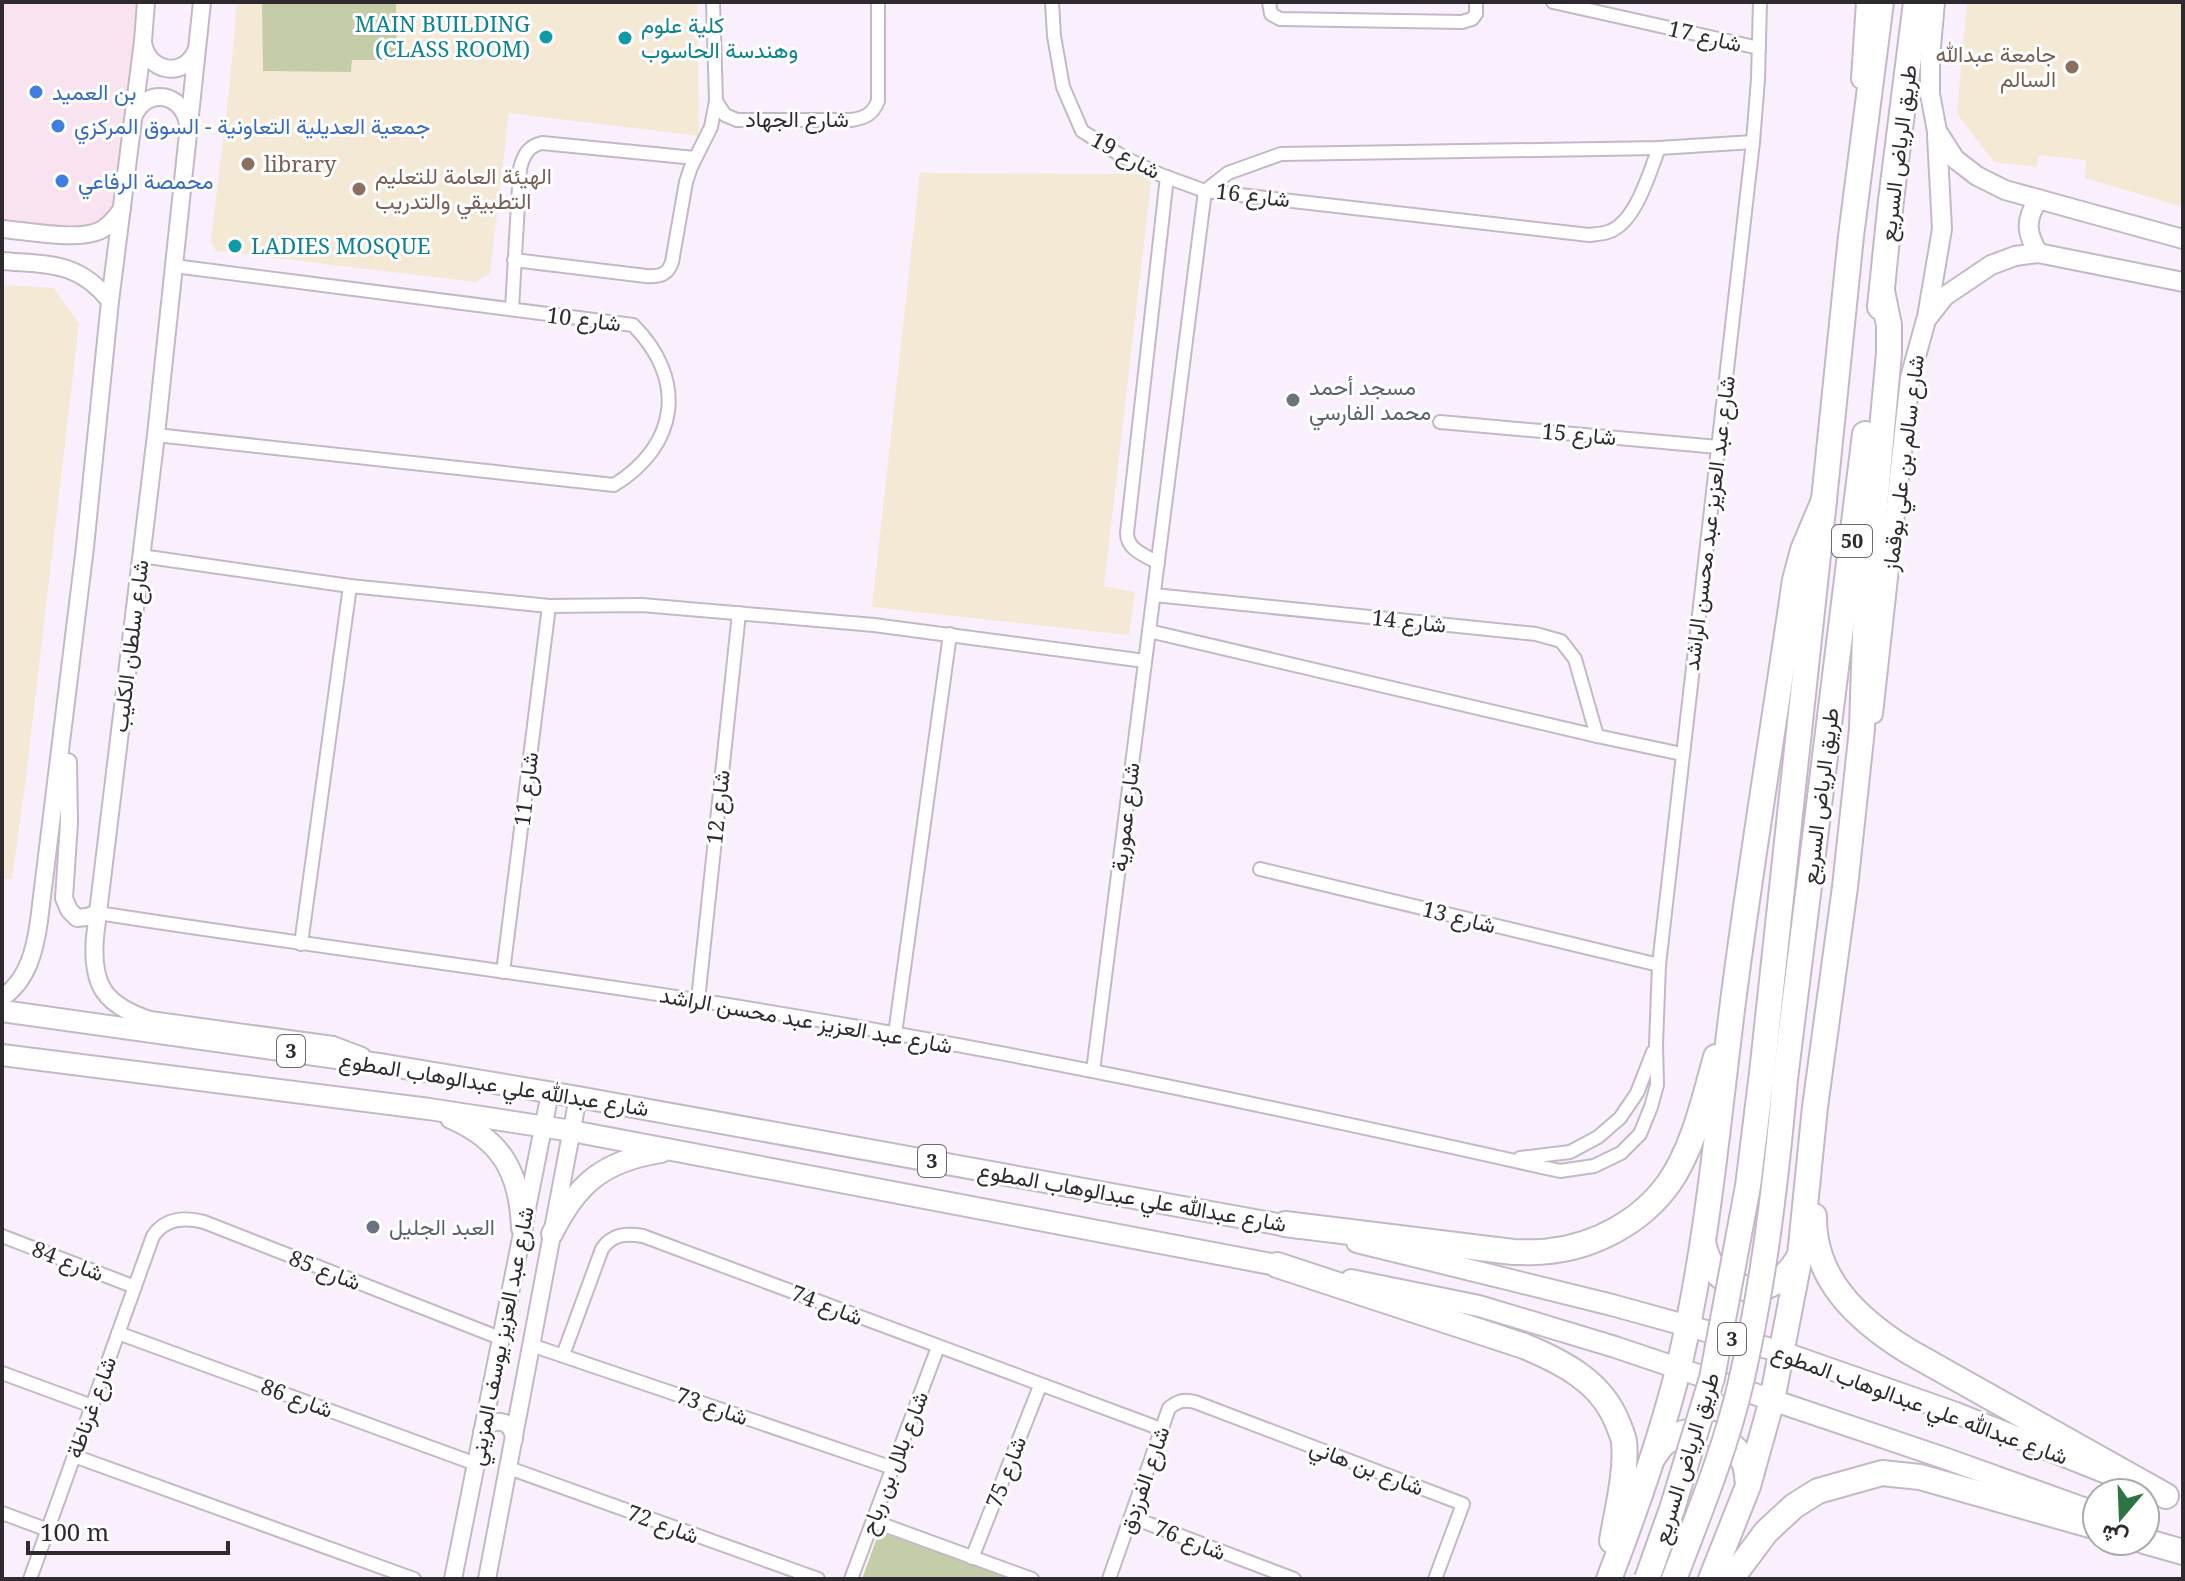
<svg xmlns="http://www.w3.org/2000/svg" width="2185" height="1581" viewBox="0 0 2185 1581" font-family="'Noto Serif',Vazirmatn,serif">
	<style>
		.commercial { fill: #f9e3f0 }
		.education { fill: #f4e9d4 }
		.green { fill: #c4cda7 }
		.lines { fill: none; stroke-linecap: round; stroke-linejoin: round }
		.minor-casing { stroke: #c4b8c7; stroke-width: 16 }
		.tertiary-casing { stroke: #c4b8c7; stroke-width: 20 }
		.secondary-casing { stroke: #c4b8c7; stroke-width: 22 }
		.primary-casing { stroke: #c4b8c7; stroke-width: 24 }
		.motorway-casing { stroke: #c4b8c7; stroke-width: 28 }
		.minor { stroke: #fff; stroke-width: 12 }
		.tertiary { stroke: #fff; stroke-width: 16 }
		.secondary { stroke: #fff; stroke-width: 18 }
		.primary { stroke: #fff; stroke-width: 20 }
		.motorway { stroke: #fff; stroke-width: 24 }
		.motorway-bridge-casing { stroke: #c4b8c7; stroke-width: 28; stroke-linecap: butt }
		.motorway-bridge { stroke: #fff; stroke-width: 24 }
		.culture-dot { fill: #0f9aa8; stroke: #fff; stroke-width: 3 }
		.education-dot { fill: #8d6e63; stroke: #fff; stroke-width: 3 }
		.shop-dot { fill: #3f7fe0; stroke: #fff; stroke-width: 3 }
		.worship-dot { fill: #6b7280; stroke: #fff; stroke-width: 3 }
		.labels { text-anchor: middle; stroke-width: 6; stroke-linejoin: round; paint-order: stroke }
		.shield { fill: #fff; stroke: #6d6a6d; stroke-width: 2 }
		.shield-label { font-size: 20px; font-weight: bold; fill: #2e2a2f }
		.culture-label { font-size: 22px; fill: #0d838f; stroke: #fff; text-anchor: start }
		.street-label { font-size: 22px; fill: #2e2a2f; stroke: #fff }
		.education-label { font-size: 22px; fill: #785e54; stroke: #fff; text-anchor: start }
		.shop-label { font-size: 22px; fill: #366cbe; stroke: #fff; text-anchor: start }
		.worship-label { font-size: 22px; fill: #5b616d; stroke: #fff; text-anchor: start }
	</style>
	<rect width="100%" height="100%" fill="#faf0fd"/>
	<polygon class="commercial" points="2,2 145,2 122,209 98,232 2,225"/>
	<g class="education">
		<polygon points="237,2 697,2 699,136 509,113 490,273 476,282 216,251 211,241 230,82"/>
		<polygon points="1967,2 2183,2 2183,207 2085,178 2086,160 2038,155 2037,167 1994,162 1957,114"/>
		<polygon points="920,173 1152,174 1104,586 1135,592 1129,635 872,607"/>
		<polygon points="2,285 54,288 79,324 26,777 12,879 2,879"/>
	</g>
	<g class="green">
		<polygon points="262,2 396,2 397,60 352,60 351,72 263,71"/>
		<polygon points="879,1532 1017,1579 862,1579"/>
	</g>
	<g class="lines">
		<defs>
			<g id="minor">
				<path d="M713,2L716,101L725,115L737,120H851C865,118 873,114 878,101V2"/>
				<path d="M1052,2L1054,36L1063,87L1082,131L1125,158L1161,175L1205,191L1589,235C1595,234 1602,234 1608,232C1636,223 1649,173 1659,148"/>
				<polyline points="1269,2 1271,14 1280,19 1462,22 1472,19 1476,14 1476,2"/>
				<polyline points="1553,2 1759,48"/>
				<polyline points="1205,191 1228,173 1281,154 1659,148 1753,142"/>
				<path d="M514,260L646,276C659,277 668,275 672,262L686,182L691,167L711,127L716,101"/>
				<path d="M512,309L520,169C523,156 528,146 542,143L695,158"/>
				<polyline points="1440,422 1718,447"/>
				<path d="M156,435L614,485C679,445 687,379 633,325L174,266"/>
				<polyline points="141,556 350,586 549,606 642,605 874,625 1145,661"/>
				<path d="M1158,563C1145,555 1127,550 1127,533L1167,177"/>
				<polyline points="1154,595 1536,634 1561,641 1575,659 1597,736"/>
				<polyline points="1149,631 1597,736 1682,754"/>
				<polyline points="1260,869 1659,965"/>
				<path d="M98,913C297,944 497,969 696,1000C986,1045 1273,1107 1560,1171L1594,1166L1621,1153L1640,1134L1651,1107L1657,1085L1656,1044L1659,965L1753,142L1758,79L1760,2"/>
				<polyline points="301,944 350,586"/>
				<polyline points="503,972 549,606"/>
				<polyline points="698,1000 739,613"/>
				<polyline points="895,1034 950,634"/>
				<polyline points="1093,1071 1205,191"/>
				<polyline points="1520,1158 1570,1152 1598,1137 1620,1118 1637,1093 1653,1052"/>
				<polyline points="2,1236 135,1287"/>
				<polyline points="118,1333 476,1464"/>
				<polyline points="531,1345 893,1468"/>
				<path d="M563,1355L602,1249C612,1234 626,1233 643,1236L1161,1429"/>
				<polyline points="2,1373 92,1406"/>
				<polyline points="74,1456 414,1579"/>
				<polyline points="509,1468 818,1579"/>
				<polyline points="2,1513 48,1530"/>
				<polyline points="1131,1517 1294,1579"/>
				<polyline points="873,1521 1032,1579"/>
				<polyline points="972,1558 1040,1386"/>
				<path d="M30,1579L153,1236C165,1218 185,1217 204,1222L500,1338"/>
				<polyline points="851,1579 938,1347"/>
				<path d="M1109,1579L1169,1408C1178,1401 1184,1399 1195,1402L1463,1504L1435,1579"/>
			</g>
			<g id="tertiary">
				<path d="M202,2L156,435L95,937C91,985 104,1005 150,1020L333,1045L362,1056"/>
				<path d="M143,42C147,72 184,79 196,51"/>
				<path d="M134,115C148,86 183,94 188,124"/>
				<path d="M2,229C27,231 77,241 99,231C109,227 116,217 122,209"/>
				<path d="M2,261C49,265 78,261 110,301"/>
				<polyline points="68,762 69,823 64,898 69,910 77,918 87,917 98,913"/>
				<path d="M2,998C28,980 35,950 39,921L85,547L110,301L143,41L146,2"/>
				<path d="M482,1432C493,1416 512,1419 514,1439"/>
				<polyline points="453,1579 550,1093"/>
				<polyline points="487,1579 578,1097"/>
			</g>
			<g id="secondary">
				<polyline points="1935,2 1930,58 1930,94 1937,131 1955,159 1977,176 2005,190 2183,239"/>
				<polyline points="1861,79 1866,2"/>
				<path d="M2038,199C2025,221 2026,232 2038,253"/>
				<polyline points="1927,317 1942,229 1937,136"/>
				<polyline points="1873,714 1910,378 1926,320 1945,296 1991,265 2015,256 2038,253 2183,282"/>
			</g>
			<g id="primary">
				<polyline points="2,1011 386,1065 578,1097 1299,1228"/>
				<polyline points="2,1055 429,1109 572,1131 1292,1268"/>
				<path d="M451,1118C502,1140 520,1173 522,1228"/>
				<path d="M552,1234C577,1183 604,1161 661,1152"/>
				<polyline points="1357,1242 1612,1305 1782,1352 1956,1413 2109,1474"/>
				<polyline points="1351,1280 1479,1306 1615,1347 1947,1459 2097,1513"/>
			</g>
			<g id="motorway">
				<polyline points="1880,307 1891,200 1916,2"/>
				<polyline points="1762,1073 1824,500 1851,236 1881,2"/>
				<polyline points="1785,1079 1865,434"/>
				<path d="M1814,1216C1813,1279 1858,1320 1908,1351L2166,1496"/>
				<path d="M1285,1224L1513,1252C1525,1252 1538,1253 1550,1251C1596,1246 1642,1221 1669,1183C1694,1147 1704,1099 1716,1057"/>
				<path d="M1703,1242C1713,1297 1773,1305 1799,1257"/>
				<path d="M1277,1265L1524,1346C1563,1362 1602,1382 1618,1424C1620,1429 1623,1436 1624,1441C1627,1474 1617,1509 1612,1541"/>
				<path d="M1654,1456C1657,1452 1661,1445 1666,1442C1693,1420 1733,1434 1745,1465C1747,1471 1747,1478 1748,1484"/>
				<polyline points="2144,1541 2183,1552"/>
				<path d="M1609,1579C1636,1509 1661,1439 1679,1366C1708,1244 1718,1119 1734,994C1752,856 1775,718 1795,580L1803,550L1824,500"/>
				<polyline points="1711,1579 1748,1486 1772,1400 1800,1256 1815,1107 1845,887 1862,729 1866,603 1889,353 1889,325 1882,291"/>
				<polyline points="1731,1579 1766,1532 1794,1506 1818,1491 1882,1473 1920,1477 2097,1527"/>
			</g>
		</defs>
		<use href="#minor" class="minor-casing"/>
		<use href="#tertiary" class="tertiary-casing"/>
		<use href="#secondary" class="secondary-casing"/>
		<use href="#primary" class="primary-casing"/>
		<use href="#motorway" class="motorway-casing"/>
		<use href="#minor" class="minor"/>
		<use href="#tertiary" class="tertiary"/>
		<use href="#secondary" class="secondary"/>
		<use href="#primary" class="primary"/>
		<use href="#motorway" class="motorway"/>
		<defs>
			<g id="motorway-bridge">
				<polyline points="1647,1579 1672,1509 1712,1378 1748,1186 1762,1073"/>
				<path d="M1674,1579C1698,1516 1726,1448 1741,1382C1764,1282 1776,1181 1785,1079"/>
			</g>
		</defs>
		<use href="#motorway-bridge" class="motorway-bridge-casing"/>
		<use href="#motorway-bridge" class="motorway-bridge"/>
	</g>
	<g class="culture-dot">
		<circle cx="546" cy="37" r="8"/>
		<circle cx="625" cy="38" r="8"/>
		<circle cx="235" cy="246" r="8"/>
	</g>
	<g class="education-dot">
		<circle cx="2072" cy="67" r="8"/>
		<circle cx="248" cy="164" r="8"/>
		<circle cx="359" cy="189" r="8"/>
	</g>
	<g class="shop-dot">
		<circle cx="36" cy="92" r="8"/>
		<circle cx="58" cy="126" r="8"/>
		<circle cx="62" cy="181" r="8"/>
	</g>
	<g class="worship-dot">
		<circle cx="1293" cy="400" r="8"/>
		<circle cx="373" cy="1227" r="8"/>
	</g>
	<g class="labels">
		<g class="shield">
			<rect x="1832" y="525" width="40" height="32" rx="6"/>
			<rect x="277" y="1035" width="28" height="32" rx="6"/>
			<rect x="918" y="1145" width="28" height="32" rx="6"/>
			<rect x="1718" y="1323" width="28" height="32" rx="6"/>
		</g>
		<g class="shield-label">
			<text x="1852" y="548">50</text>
			<text x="291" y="1058">3</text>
			<text x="932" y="1168">3</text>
			<text x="1732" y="1346">3</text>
		</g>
		<g class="culture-label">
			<text x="530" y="32" text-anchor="end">MAIN BUILDING<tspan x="530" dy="25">(CLASS ROOM)</tspan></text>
			<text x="641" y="33">كلية علوم<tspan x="641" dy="25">وهندسة الحاسوب</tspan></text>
			<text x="251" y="254">LADIES MOSQUE</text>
		</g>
		<g class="street-label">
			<text transform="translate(1705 36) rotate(13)" y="8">شارع 17</text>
			<text x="797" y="127">شارع الجهاد</text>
			<text transform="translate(1898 153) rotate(-83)" y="8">طريق الرياض السريع</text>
			<text transform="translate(1126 155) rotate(28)" y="8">شارع 19</text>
			<text transform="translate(1253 195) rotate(7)" y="8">شارع 16</text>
			<text transform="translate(584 319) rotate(7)" y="8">شارع 10</text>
			<text transform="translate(1579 434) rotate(5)" y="8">شارع 15</text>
			<text transform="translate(1903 463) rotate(-83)" y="8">شارع سالم بن علي بوقماز</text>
			<text transform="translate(1709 523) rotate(-83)" y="8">شارع عبد العزيز عبد محسن الراشد</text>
			<text transform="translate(1409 621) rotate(6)" y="8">شارع 14</text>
			<text transform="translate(130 646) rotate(-83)" y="8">شارع سلطان الكليب</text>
			<text transform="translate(526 789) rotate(-83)" y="8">شارع 11</text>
			<text transform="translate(1820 796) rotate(-83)" y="8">طريق الرياض السريع</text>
			<text transform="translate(718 807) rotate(-84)" y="8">شارع 12</text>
			<text transform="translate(1125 817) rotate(-83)" y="8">شارع عمورية</text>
			<text transform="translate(1459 917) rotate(14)" y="8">شارع 13</text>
			<text transform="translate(806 1020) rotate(10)" y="8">شارع عبد العزيز عبد محسن الراشد</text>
			<text transform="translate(494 1084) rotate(9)" y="8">شارع عبدالله علي عبدالوهاب المطوع</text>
			<text transform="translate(1132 1197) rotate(10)" y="8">شارع عبدالله علي عبدالوهاب المطوع</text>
			<text transform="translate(68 1261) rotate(21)" y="8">شارع 84</text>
			<text transform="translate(325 1270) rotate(21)" y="8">شارع 85</text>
			<text transform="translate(827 1305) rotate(21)" y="8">شارع 74</text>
			<text transform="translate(501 1336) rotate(-79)" y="8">شارع عبد العزيز يوسف المزيني</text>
			<text transform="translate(297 1398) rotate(20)" y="8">شارع 86</text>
			<text transform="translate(1920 1404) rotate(20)" y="8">شارع عبدالله علي عبدالوهاب المطوع</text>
			<text transform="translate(712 1406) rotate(19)" y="8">شارع 73</text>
			<text transform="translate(91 1407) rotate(-70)" y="8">شارع غرناطة</text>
			<text transform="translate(1686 1458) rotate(-73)" y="8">طريق الرياض السريع</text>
			<text transform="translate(894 1463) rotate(-69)" y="8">شارع بلال بن رباح</text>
			<text transform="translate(1367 1467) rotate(21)" y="8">شارع بن هاني</text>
			<text transform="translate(1006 1472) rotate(-69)" y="8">شارع 75</text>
			<text transform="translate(1144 1480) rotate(-71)" y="8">شارع الفرزدق</text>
			<text transform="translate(663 1524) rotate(20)" y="8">شارع 72</text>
			<text transform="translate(1190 1540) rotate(21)" y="8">شارع 76</text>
		</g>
		<g class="education-label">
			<text x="2056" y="62" text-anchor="end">جامعة عبدالله<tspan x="2056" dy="25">السالم</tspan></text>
			<text x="264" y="172">library</text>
			<text x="375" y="184">الهيئة العامة للتعليم<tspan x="375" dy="25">التطبيقي والتدريب</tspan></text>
		</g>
		<g class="shop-label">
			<text x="52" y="100">بن العميد</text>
			<text x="74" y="134">جمعية العديلية التعاونية - السوق المركزي</text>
			<text x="78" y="189">محمصة الرفاعي</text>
		</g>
		<g class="worship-label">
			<text x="1309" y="395">مسجد أحمد<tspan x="1309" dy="25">محمد الفارسي</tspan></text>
			<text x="389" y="1235">العبد الجليل</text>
		</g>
	</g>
	<rect width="2185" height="1581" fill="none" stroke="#2e2a2f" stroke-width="8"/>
	<g transform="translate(2121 1517) rotate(199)"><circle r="38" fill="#ffffff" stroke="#abaaac" stroke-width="2"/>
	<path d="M0-6L14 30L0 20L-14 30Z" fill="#2c7543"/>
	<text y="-12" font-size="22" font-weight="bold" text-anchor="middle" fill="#2e2a2f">ش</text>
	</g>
	<path d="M28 1541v12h200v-12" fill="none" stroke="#2e2a2f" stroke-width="4"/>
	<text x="40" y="1541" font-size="24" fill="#2e2a2f" stroke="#ffffff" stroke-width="6" paint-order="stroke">100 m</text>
</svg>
